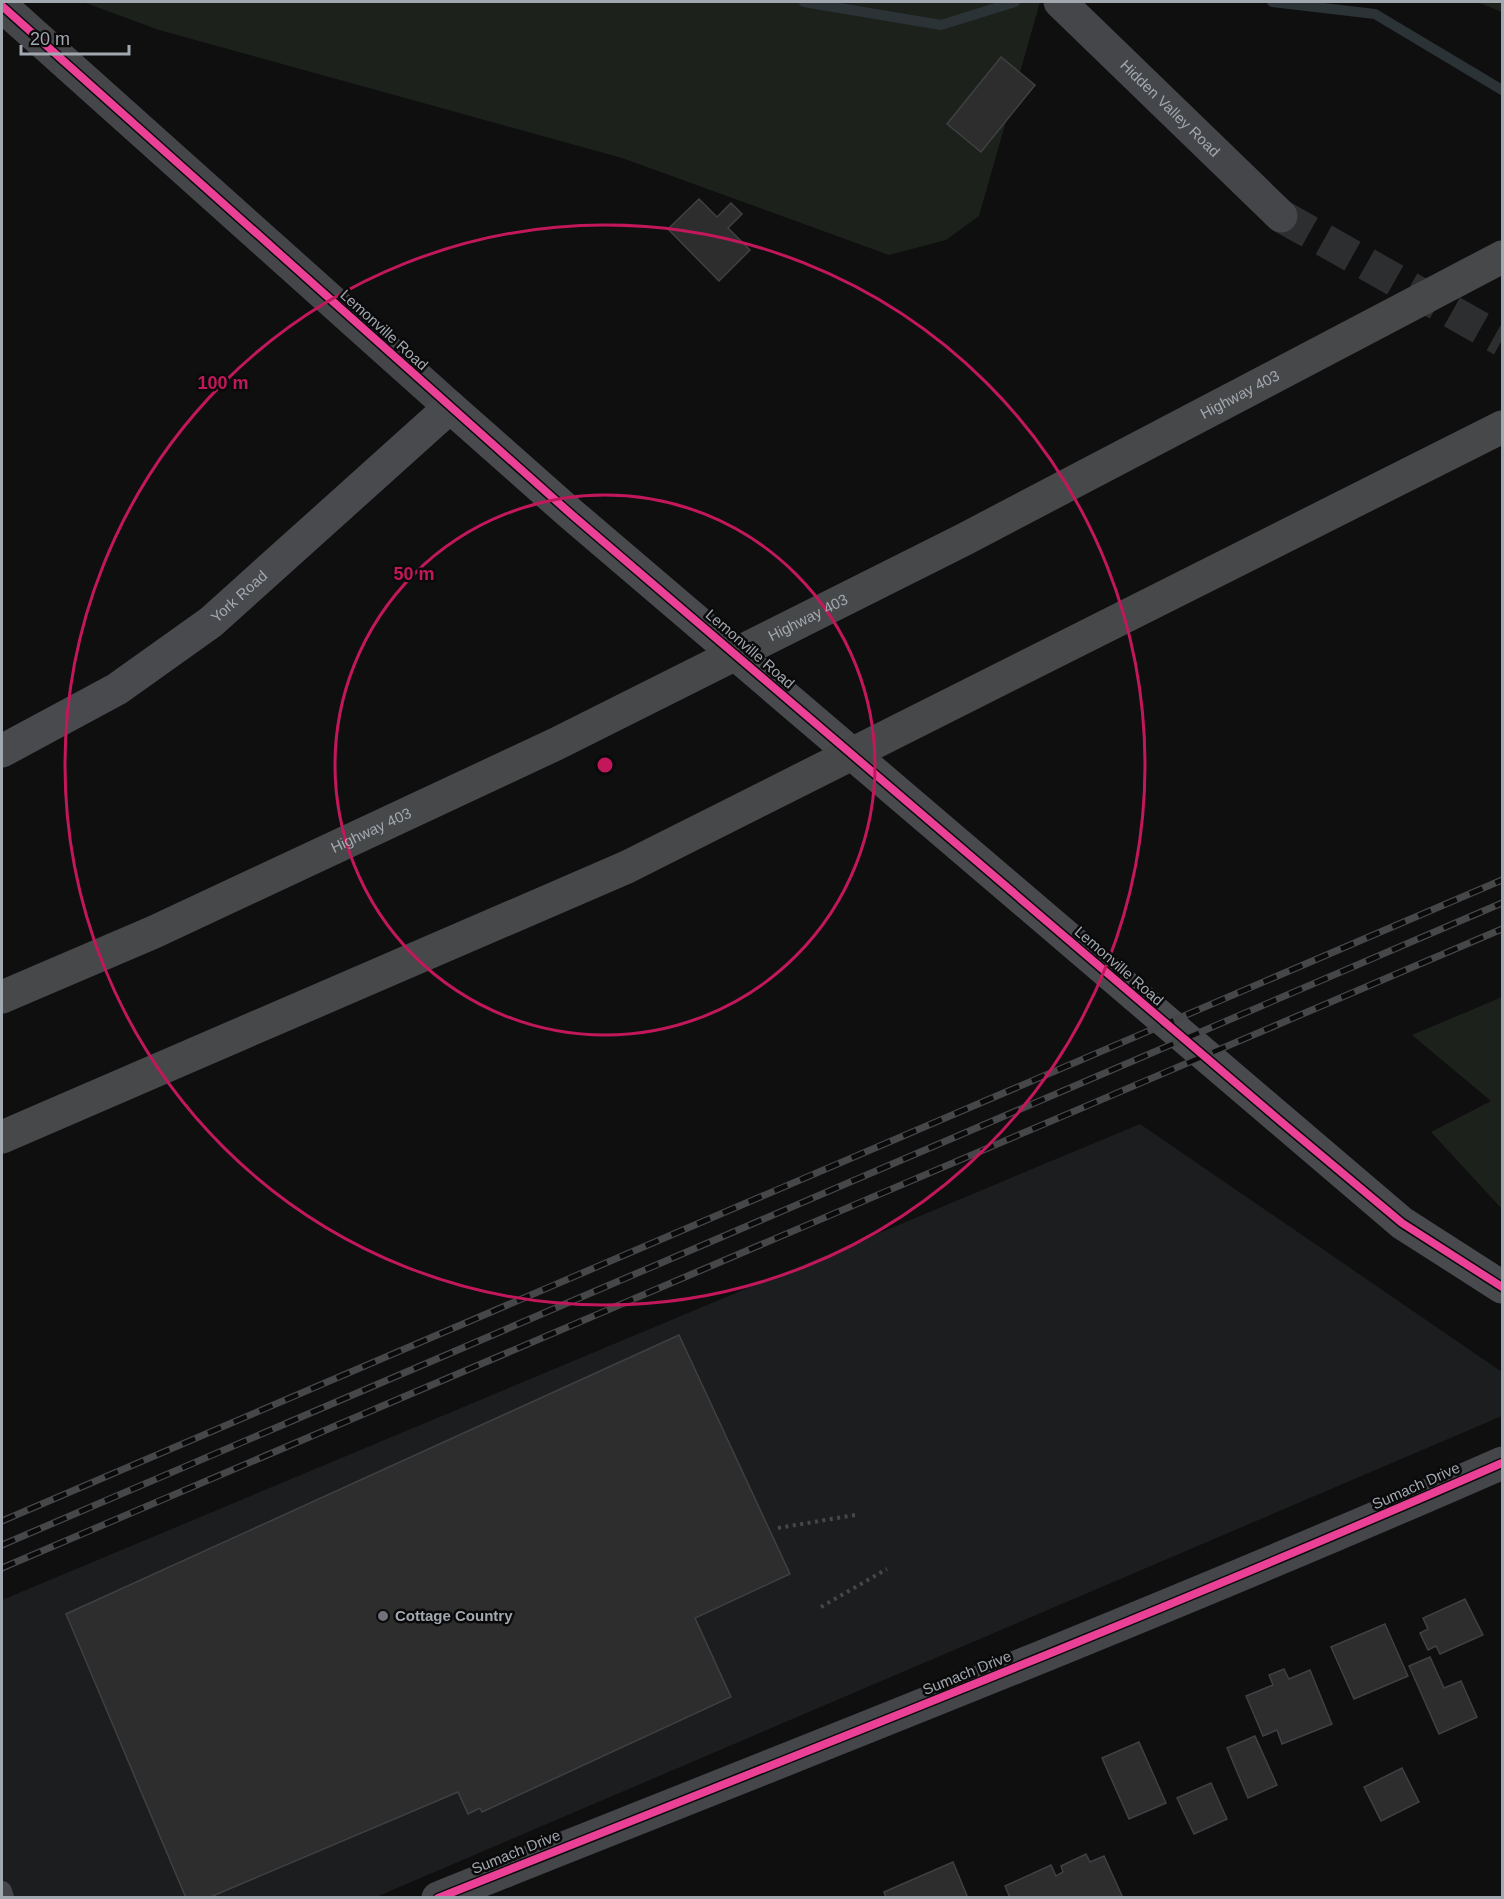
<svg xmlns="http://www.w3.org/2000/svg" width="1504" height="1899" viewBox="0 0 1504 1899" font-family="Arial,sans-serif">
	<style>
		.built { fill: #1c1d1e }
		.green { fill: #1c211c }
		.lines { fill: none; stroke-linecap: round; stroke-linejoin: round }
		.stream { stroke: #2b3337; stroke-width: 10 }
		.building { fill: #2d2d2e; stroke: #3f4043; stroke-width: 1.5 }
		.street-tunnel { stroke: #2c2e30; stroke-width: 33; stroke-dasharray: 33 16; stroke-linecap: butt }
		.path { stroke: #46474a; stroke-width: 4; stroke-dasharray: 3 4.5; stroke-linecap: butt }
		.lane { stroke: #444649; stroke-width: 20 }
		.street { stroke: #444649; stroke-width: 33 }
		.secondary { stroke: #484a4d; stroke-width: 33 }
		.highway { stroke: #474849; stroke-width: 33 }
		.rail-casing { stroke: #464749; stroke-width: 7 }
		.rail { stroke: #0a0a0b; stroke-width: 4.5; stroke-dasharray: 14; stroke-linecap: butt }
		.cycleway-casing { stroke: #0a0a0b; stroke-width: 11 }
		.cycleway { stroke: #ea4096; stroke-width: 8 }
		.ring { fill: none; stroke: #c2185b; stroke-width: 3 }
		.poi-dot { fill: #6f7278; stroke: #0a0a0b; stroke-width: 2 }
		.labels { text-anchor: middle; stroke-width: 5; stroke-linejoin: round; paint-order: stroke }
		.street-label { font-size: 15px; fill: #a2a8b0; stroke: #0a0a0b }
		.poi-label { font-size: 15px; font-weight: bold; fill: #a2a8b0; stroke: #0a0a0b; text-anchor: start }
		.centre { fill: #c2185b; stroke: #0a0a0b; stroke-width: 3 }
		.ring-label { font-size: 18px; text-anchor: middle; font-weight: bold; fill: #c2185b; stroke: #0a0a0b; stroke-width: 5; stroke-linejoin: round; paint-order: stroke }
	</style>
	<rect width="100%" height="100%" fill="#0f0f10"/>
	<polygon class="built" points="1140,1124 1502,1372 1502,1416 376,1897 2,1898 2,1600"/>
	<g class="green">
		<polygon points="83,2 1040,2 979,216 946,240 889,255 622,158 159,30"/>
		<polygon points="1477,2 1502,2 1502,12"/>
		<polygon points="1502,997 1502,1209 1431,1132 1491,1101 1412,1035"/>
	</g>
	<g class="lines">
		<g class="stream">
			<polyline points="804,2 941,25 1015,2"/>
			<polyline points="1272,2 1375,14 1502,90"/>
		</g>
	</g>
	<g class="building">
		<polygon points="1001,57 1035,85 981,152 947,124"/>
		<polygon points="699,199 717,217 731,203 742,214 728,228 750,250 719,281 668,229"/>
		<polygon points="679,1335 790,1574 695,1618 731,1697 482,1812 480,1808 468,1814 458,1792 208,1898 186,1898 66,1614"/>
		<polygon points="1465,1599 1483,1635 1440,1654 1436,1646 1428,1650 1420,1633 1428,1629 1423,1618"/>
		<polygon points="1385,1624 1408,1676 1354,1699 1331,1647"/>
		<polygon points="1430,1657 1444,1688 1461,1681 1477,1717 1439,1734 1409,1666"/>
		<polygon points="1284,1669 1289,1679 1310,1670 1332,1724 1282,1744 1277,1730 1263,1736 1246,1696 1273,1685 1269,1675"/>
		<polygon points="1255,1736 1277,1785 1248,1798 1227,1748"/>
		<polygon points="1139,1742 1166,1803 1129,1819 1102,1758"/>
		<polygon points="1402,1768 1419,1802 1381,1821 1364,1787"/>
		<polygon points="1211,1783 1227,1819 1194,1834 1177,1798"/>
		<polygon points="1086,1854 1090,1862 1104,1856 1123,1898 1010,1898 1005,1886 1051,1865 1056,1876 1063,1872 1061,1866"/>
		<polygon points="953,1862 968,1898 886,1898 884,1892"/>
	</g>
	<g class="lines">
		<polyline class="street-tunnel" points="1281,216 1502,340"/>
		<g class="path">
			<polyline points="778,1528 855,1515"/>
			<polyline points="821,1607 887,1569"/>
		</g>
		<polyline class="lane" points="2,1891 4,1898"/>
		<g class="street">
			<path id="s1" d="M1060,2L1281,216"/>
			<polyline points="2,6 450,407"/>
			<path d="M438,1898C794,1756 1151,1617 1502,1463"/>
		</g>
		<path class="secondary" id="s2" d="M2,751L117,689L211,622L450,407L571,514L1402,1223L1502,1287"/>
		<g class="highway">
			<path id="s3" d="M2,997L154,932L556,744L963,540L1502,257"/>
			<polyline points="2,1137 627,867 1502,427"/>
		</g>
		<defs>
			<g id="rail">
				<polyline points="2,1521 1502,880"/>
				<polyline points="2,1545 1502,903"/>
				<polyline points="2,1568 1502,929"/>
			</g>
		</defs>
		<use href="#rail" class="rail-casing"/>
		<use href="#rail" class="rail"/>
		<defs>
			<g id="cycleway">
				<polyline points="2,6 571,514 1279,1120 1402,1223 1502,1287"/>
				<path d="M438,1898C794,1756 1151,1617 1502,1463"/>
			</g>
		</defs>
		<use href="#cycleway" class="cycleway-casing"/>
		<use href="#cycleway" class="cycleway"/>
	</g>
	<g class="ring">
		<circle cx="605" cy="765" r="270"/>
		<circle cx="605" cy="765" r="540"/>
	</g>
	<circle class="poi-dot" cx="383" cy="1616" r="6"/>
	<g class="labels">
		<g class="street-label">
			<text dy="5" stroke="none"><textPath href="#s1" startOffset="153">Hidden Valley Road</textPath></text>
			<text transform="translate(384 330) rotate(42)" y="5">Lemonville Road</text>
			<text dy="5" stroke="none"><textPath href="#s3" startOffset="1377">Highway 403</textPath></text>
			<text dy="5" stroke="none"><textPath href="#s2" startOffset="284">York Road</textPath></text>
			<text dy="5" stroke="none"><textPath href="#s3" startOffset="891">Highway 403</textPath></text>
			<text transform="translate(750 649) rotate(41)" y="5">Lemonville Road</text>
			<text dy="5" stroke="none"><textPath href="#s3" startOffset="405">Highway 403</textPath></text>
			<text transform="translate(1119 966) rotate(41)" y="5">Lemonville Road</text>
			<text transform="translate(1416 1486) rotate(-24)" y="5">Sumach Drive</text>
			<text transform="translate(967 1673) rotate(-22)" y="5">Sumach Drive</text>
			<text transform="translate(516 1852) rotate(-22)" y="5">Sumach Drive</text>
		</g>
		<g class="poi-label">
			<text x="395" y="1621">Cottage Country</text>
		</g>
	</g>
	<circle cx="605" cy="765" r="9" class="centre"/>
	<g class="ring-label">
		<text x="223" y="389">100 m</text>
		<text x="414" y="580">50 m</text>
	</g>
	<rect width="1504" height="1899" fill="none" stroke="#a2a8b0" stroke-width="6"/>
	<path d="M21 45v9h108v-9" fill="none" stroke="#a2a8b0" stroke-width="3"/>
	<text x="30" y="45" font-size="18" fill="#a2a8b0" stroke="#0a0a0b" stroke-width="4.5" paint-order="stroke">20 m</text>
</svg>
